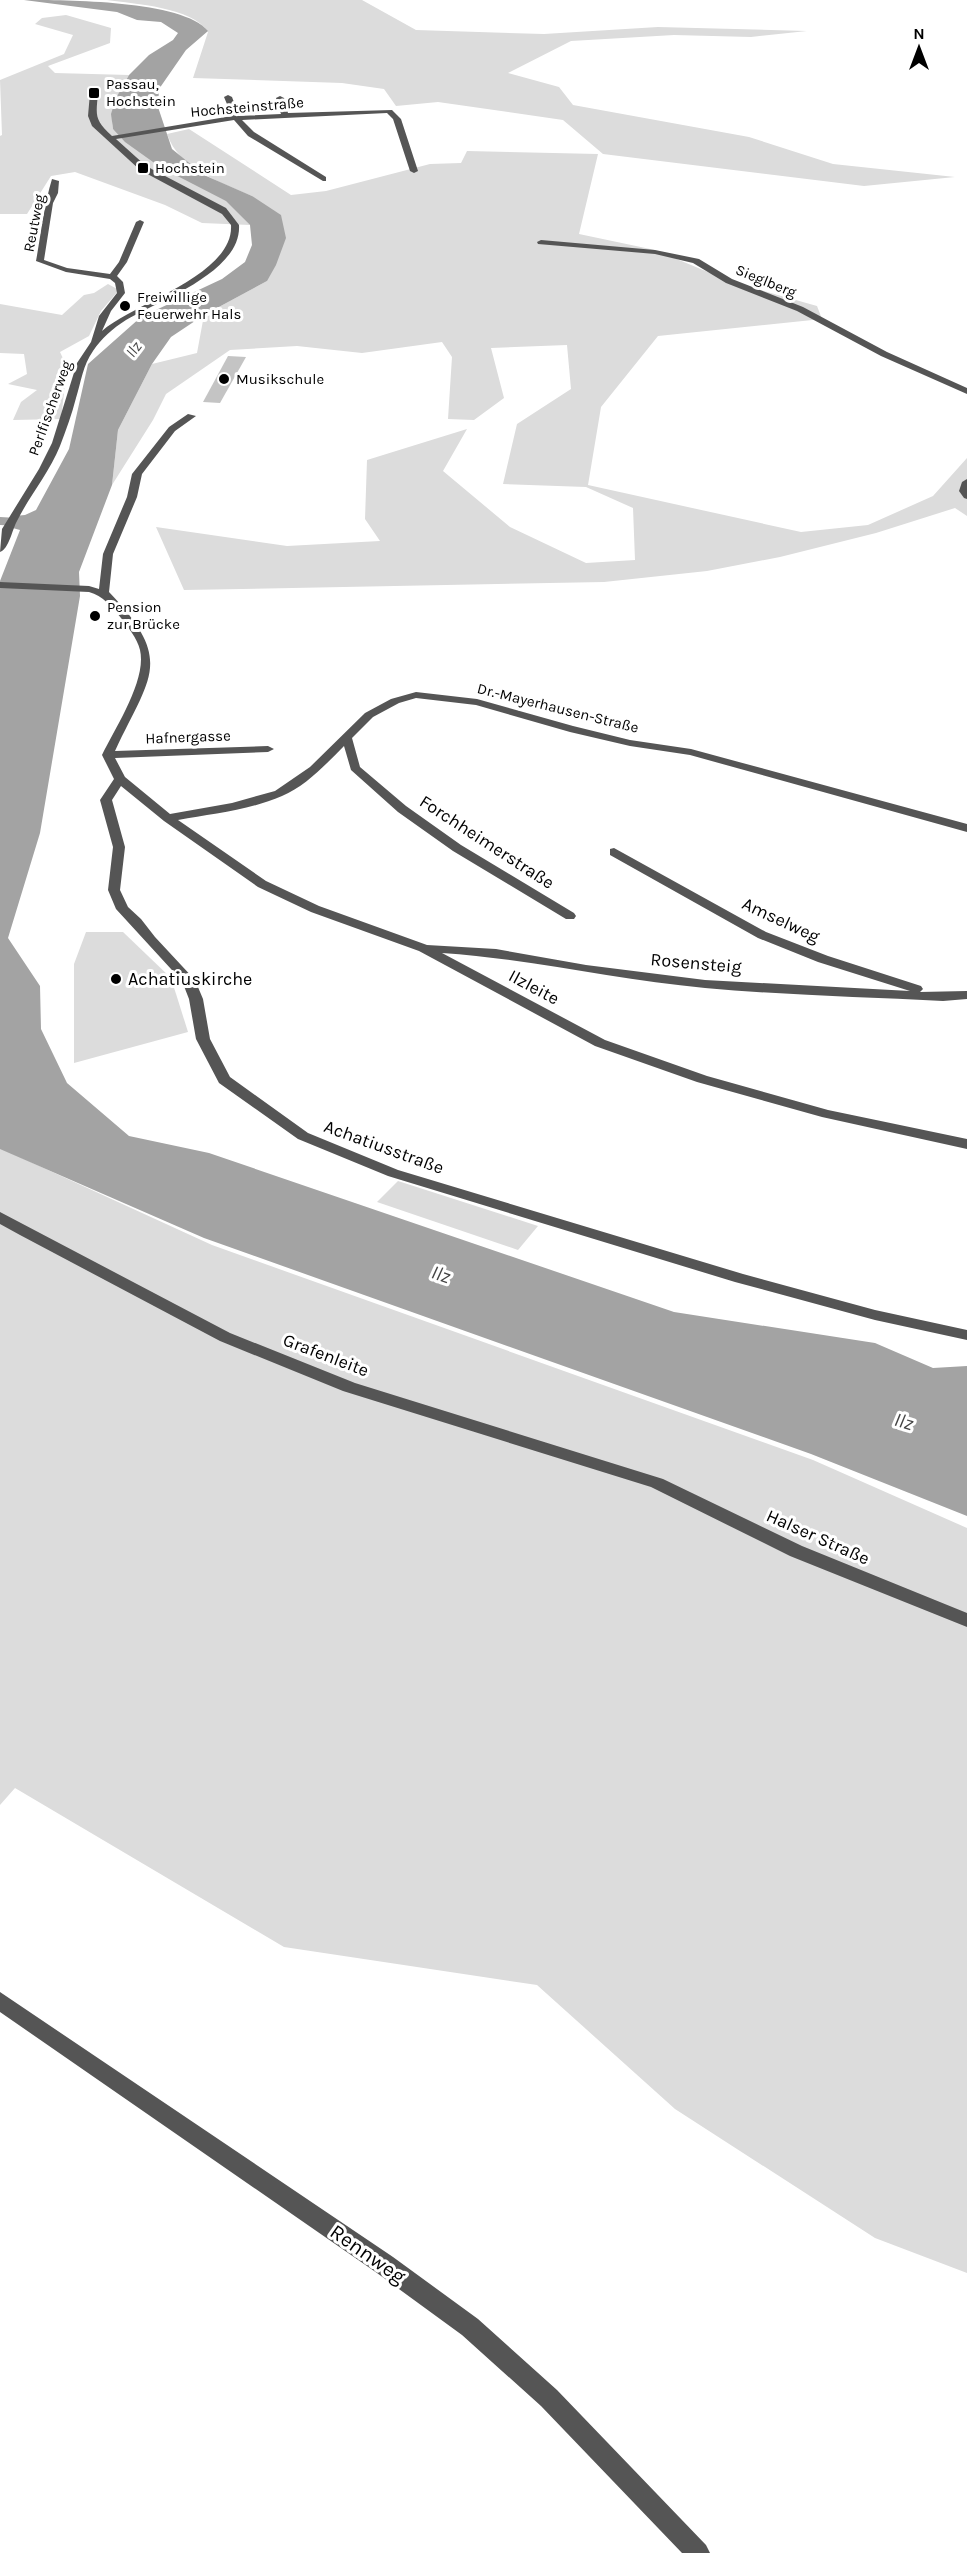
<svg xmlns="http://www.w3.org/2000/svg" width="967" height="2553" viewBox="0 0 967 2553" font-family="Karla,sans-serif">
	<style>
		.green { fill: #dcdcdc }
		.water { fill: #a3a3a3 }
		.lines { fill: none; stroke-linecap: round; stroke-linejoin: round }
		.canal { fill: #a3a3a3; fill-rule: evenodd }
		.building { fill: #c4c4c4 }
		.minor { fill: #555; fill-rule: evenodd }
		.poi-dot { fill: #000; stroke: #fff; stroke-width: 2 }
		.labels { text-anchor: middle; stroke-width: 6; stroke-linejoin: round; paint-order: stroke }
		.far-poi-label { font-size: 15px; fill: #000; stroke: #fff; text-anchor: start }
		.far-street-label { font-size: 15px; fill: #000; stroke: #fff }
		.far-water-label { font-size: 16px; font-style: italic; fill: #444; stroke: #fff }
		.street-label { font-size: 18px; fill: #000; stroke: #fff }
		.poi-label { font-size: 18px; fill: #000; stroke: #fff; text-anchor: start }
		.water-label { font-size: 20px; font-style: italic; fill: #444; stroke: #fff }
		.near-street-label { font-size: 21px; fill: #000; stroke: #fff }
	</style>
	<rect width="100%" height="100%" fill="#fff"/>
	<g class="green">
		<path d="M107,0H362L416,30L544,34L658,27L807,31L751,37L674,35L571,41L508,73L559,87L573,105L749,137L833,164L955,177L864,186L603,154L563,120L438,102L396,106L384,89L342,83L193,78L208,32C192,7 135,4 107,0Z"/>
		<path d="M66,15L111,28L110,43L48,66L55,73L129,75C119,93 109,107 113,129L195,184L226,200L250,225L202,223L165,205L75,172L51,176L27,214H0V136L2,135L0,80L64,54L73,35L35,24L42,18Z"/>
		<path d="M189,129L291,195L326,191L430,164L461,163L467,151L598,154L579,234L655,250L732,282L817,306L822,319L658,336L601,407L588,485L801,532L868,525L933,496L967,458V516L955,508L876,533L780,557L707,571L604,582L184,590L156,527L287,546L380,541L365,519L367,460L467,429L443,471L510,527L586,563L635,560L633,508L586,487L503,484L517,424L571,389L567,345L491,348L504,398L474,420L448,419L452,357L442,342L362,353L297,346L230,350L166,394L153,420L112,485L118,430L152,364L197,353L204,315L267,281L252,196C220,182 179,169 167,134Z"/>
		<polygon points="108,284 119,290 101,311 89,336 60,352 67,367 61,419 13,420 21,402 37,390 8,384 27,374 24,354 0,353 0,304 62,315 84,295 94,293"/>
		<polygon points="86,932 123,932 171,978 188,1032 74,1063 74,964"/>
		<polygon points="0,1148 212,1245 813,1460 967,1528 967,2273 875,2238 675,2109 537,1985 284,1947 15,1788 0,1805"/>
		<polygon points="398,1181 538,1226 518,1250 377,1202"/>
	</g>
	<path class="water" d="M24,0C65,0 183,0 208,31L186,50L159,89L158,107L172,149L204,175L252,196L281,215L286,238L276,265L267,281L204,315L171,337L152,364L118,430L112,485L79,572L80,596L40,833L8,938L40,986L41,1029L67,1083L129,1136L209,1153L674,1312L875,1343L933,1368L967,1366V1516L811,1454L204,1238L0,1149V581L20,530L9,527L14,516L25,515L36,510L69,449L88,364L141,317L222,279L245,262L252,245L250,225L226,201L160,167L125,142L113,129L111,114L116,98L129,75L149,55L173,40L178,33L161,22L137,20L117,12Z"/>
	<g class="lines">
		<polygon class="canal" points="0,517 35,519 42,523 35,527 0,525"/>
	</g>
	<polygon class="building" points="228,356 246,357 220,403 203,402"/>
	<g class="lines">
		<g class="minor">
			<path d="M94,91L98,93C96,116 94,119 112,136L232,116L224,97L228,95L232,97L239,116L281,114L276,98L280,96L284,98L288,113L392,110L401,119L418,171L414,173L410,171L393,119L387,113L242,120L254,132L326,177V181H323L248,136L234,120L116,139L146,166L226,208L239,225C242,272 158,301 126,320C113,328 101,339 93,351C83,365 81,382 76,398C72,414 66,430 60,446C49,473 30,495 17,521C12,530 9,549 0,552L2,529L39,469L52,443L77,363L91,342L99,316L117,293L115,283L110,279L66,272L36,261C41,234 44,205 52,179L59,181L58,193L53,203L44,260L67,268L110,274L119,262L136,222L140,220L144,222L127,262L117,276L123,282L125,293L111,311L102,331C134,303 234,275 231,225L222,214L140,170L92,126L88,116L90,93Z"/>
			<polygon points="541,240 655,250 699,259 732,279 803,307 887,352 967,388 967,394 881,356 797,311 726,283 693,263 655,254 538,244 537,242"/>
			<path d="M188,414L196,416L175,431L142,474L137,497L113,554L109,592C175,661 150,676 115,751L268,746L274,749L268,752L115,758L125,777L170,814L232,803L275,791L310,767L365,713L391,699L416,692L477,699L573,726L630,740L691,749L967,824V832L690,755L630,746L570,732L476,705L416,698L399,703L373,717L352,738L360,767L406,806L461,845L574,913L576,916L574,919H566L453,851L398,812L351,770L344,746C326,764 306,786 282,796C250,810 212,814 178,820L266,881L319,906L427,945L496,949L586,965L705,980L910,991L818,962L758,938L610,855V849L614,848L766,932L828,956L921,986L923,989L920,992L967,991V999L943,1001C864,997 784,995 705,988C617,980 531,959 442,953L605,1040L707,1076L828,1110L967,1139V1149L822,1117L697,1082L595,1046L419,951L311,912L258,887L164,821L121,786L112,800L125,847L120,890L128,907L141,919L155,937L195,980L203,999L210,1039L230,1077L308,1133L398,1170L743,1274L875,1310L967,1330V1340L875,1320L735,1282L388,1176L298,1139L219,1083L196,1039L189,999L182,981L116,909L108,890L113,847L100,800L114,779L102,755C115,728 147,680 140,650C137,638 128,627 121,618C111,606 103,596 89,592L0,588V582L89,586L99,589L103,554L127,497L132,474L169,427Z"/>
			<polygon points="967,479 967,499 964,498 959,491 962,482"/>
			<polygon points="0,1212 230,1333 355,1383 663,1479 802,1546 967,1613 967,1627 790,1556 651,1487 343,1391 220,1341 20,1235 0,1224"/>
			<polygon points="0,1992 393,2257 478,2319 557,2390 706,2545 710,2553 682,2553 541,2406 462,2335 377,2273 0,2012"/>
		</g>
	</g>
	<g class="poi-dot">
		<rect x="88" y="87" width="12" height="12" rx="3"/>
		<rect x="137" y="162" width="12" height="12" rx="3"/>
		<circle cx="125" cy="306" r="6"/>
		<circle cx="224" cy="379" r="6"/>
		<circle cx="95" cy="616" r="6"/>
		<circle cx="116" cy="979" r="6"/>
	</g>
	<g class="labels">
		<g class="far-poi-label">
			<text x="106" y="89">Passau,<tspan x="106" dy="17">Hochstein</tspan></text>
			<text x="155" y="173">Hochstein</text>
			<text x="137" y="302">Freiwillige<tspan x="137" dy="17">Feuerwehr Hals</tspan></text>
			<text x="236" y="384">Musikschule</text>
			<text x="107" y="612">Pension<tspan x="107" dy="17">zur Brücke</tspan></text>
		</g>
		<g class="far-street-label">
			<text transform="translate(247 107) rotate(-5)" y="5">Hochsteinstraße</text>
			<text transform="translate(34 223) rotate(-79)" y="5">Reutweg</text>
			<text transform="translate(766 281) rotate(22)" y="5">Sieglberg</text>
			<text transform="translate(50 408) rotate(-70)" y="5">Perlfischerweg</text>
			<text transform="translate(558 708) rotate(14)" y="5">Dr.-Mayerhausen-Straße</text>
			<text transform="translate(188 737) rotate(-2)" y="5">Hafnergasse</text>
		</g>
		<g class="far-water-label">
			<text transform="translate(133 349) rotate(-53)" y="6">Ilz</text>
		</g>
		<g class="street-label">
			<text transform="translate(487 842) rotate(33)" y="6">Forchheimerstraße</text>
			<text transform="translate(781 920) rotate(25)" y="6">Amselweg</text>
			<text transform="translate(696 963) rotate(5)" y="6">Rosensteig</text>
			<text transform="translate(534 987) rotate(28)" y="6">Ilzleite</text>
			<text transform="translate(384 1147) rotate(20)" y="6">Achatiusstraße</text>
			<text transform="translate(326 1355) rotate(21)" y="6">Grafenleite</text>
			<text transform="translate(818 1537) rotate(24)" y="6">Halser Straße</text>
		</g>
		<g class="poi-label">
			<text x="128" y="985">Achatiuskirche</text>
		</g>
		<g class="water-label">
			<text transform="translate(441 1274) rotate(19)" y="7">Ilz</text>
			<text transform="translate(904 1421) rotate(17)" y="7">Ilz</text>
		</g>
		<g class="near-street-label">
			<text transform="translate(368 2254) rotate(35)" y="7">Rennweg</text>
		</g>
	</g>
	<g transform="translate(919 48)" stroke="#ffffff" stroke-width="4.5" paint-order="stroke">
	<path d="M0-4.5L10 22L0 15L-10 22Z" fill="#000000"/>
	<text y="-9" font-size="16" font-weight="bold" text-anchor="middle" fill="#000000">N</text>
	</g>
</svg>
